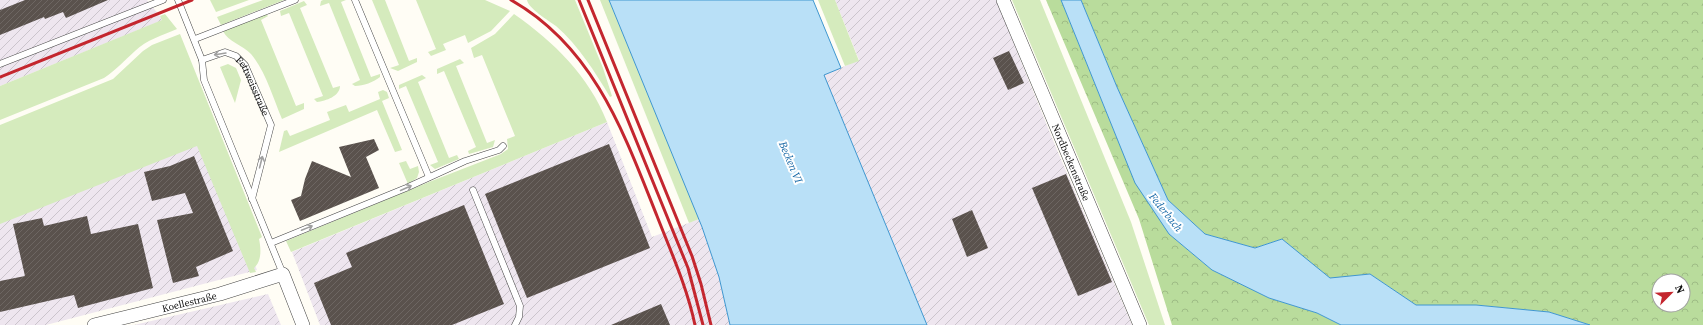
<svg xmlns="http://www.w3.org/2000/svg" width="1703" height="325" viewBox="0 0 1703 325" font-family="'Source Serif 4',serif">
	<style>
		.industrial { fill: url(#industrial-furrows) }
		.grass { fill: #d5ebbd }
		.forest { fill: url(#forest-crowns); fill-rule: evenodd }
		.water { fill: #b9e0f7; stroke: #3f96cf }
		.building { fill: url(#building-hatch) }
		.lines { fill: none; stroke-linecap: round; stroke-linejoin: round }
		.lane-casing { stroke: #444; stroke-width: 7 }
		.street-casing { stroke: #444; stroke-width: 14 }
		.lane { stroke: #fff; stroke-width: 6 }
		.street { stroke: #fff; stroke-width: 13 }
		.rail { stroke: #c4262e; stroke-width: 3 }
		.oneway { stroke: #a0a0a0 }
		.labels { text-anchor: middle; stroke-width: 4; stroke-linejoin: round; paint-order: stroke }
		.street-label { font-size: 10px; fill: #111; stroke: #fff }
		.water-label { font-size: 11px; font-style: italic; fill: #1768a6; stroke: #fff }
	</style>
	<defs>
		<pattern id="industrial-furrows" width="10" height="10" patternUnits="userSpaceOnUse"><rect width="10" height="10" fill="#eee6ef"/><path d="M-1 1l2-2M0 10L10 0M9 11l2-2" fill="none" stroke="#cbc4cc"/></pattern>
		<pattern id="forest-crowns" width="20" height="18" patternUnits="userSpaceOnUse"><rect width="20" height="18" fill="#b9dc9c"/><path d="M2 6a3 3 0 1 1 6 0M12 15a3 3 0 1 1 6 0" fill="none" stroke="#9ebc85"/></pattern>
		<pattern id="building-hatch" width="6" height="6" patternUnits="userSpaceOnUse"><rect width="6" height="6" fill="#5a524d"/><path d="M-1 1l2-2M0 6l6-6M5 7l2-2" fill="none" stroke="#6d6662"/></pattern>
	</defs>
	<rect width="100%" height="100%" fill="#fffdf5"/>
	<g class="industrial">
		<polygon points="0,0 147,0 163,20 0,86"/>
		<polygon points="835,0 996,0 1057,150 1132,325 927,325 824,75 859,60"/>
		<polygon points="607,122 652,237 699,219 719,277 730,325 320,325 292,252"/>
		<polygon points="203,138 257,270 46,325 0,325 0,221"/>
		<polygon points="268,294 281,325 134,325"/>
	</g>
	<g class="grass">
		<polygon points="210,0 249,0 216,12"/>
		<polygon points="263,0 284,0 221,25 217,17"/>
		<path d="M323,0H346L341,2L371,77L380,74V77C374,82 363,86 355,86L352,84L360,80L329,3L320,6L321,1Z"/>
		<polygon points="372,0 385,0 409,61 417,58 417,62 398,71 390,68 399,65"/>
		<polygon points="416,0 485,0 510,11 491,31 468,43 465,35 443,44 446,50 431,56 428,52 436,49"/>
		<path d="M527,0H575L603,68L612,96L610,97C595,72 579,46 556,26C549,21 528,8 527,0Z"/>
		<polygon points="600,0 609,0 699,219 689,223"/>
		<polygon points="818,0 835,0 859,61 845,66"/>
		<polygon points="1012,0 1040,0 1131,222 1165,325 1149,325"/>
		<path d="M304,1L307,5L300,8L333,88L340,86C340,96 326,101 317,102L314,99L323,96L289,13L281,16L280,11Z"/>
		<path d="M265,13L268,16L261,20L296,106L304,103V109L282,119C273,98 266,72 251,54C243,45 228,42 223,31Z"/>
		<path d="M165,14L177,29C163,35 146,40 135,51C124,61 116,70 104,78L0,120V86L162,20L160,16Z"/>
		<path d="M514,14C554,42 589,76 607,122L291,252L286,241L429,182L501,154L508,149L507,139L515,136L482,55L474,58L471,48L495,34Z"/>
		<path d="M180,34L262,237L259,239C261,248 262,261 254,268L256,272L250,273L197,146L0,224V125L113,79L143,51L152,45Z"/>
		<polygon points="460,59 464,63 456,66 487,143 495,140 493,147 469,154 468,151 476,147 444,71 437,74 437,69"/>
		<polygon points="228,64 236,68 241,80 235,103 220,67"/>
		<polygon points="422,75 426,78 418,82 449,158 457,155 459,159 435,169 430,165 438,162 406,86 399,89 399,85"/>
		<polygon points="383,90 387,92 389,98 382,101 402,150 395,152 377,110 279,152 284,131 287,130 290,136 330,120 327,112 346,105 349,112 380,99 378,92"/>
		<polygon points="406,161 410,169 418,166 419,172 417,178 408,184 399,163"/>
	</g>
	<g class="forest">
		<polygon points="1046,0 1061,0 1118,141 1169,234 1212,270 1269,298 1317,313 1341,325 1172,325 1139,219"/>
		<path d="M1081,0H1703V325H1590L1549,312L1476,305H1416L1370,274L1330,279L1282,239L1255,248L1205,234L1168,200L1117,87ZM1659,281H1683V305H1659Z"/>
	</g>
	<g class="water">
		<polygon points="609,0 813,0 841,68 824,75 927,325 730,325 719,277 702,227"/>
		<polygon points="1061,0 1081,0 1117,87 1168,200 1205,234 1255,248 1282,239 1330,278 1370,274 1416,305 1476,305 1549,312 1590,325 1341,325 1317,313 1269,298 1212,270 1169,234 1135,183"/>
	</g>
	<g class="building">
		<polygon points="25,0 108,0 66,18 63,12 45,19 44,17 0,35 0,10"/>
		<polygon points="1009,51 1024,83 1008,90 993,58"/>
		<polygon points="374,139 379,150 366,157 379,188 300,221 291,200 301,196 305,179 312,161 351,177 339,147"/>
		<polygon points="609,144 650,248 527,298 485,194"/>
		<polygon points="194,156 233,251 196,267 199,276 173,283 157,220 193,213 185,193 152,201 144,172 170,166"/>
		<polygon points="1066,174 1112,282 1078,296 1032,188"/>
		<polygon points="464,205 504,304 452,325 331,325 314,283 352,267 346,253"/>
		<polygon points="972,210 988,248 967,257 952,219"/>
		<polygon points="87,216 91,234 138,224 153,288 78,308 74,295 0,312 0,281 25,276 13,224 42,218 44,226"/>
		<polygon points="661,304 670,325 611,325"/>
	</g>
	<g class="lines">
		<defs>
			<g id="lane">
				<polyline points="178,0 202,60 204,80 283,274"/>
				<polyline points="355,0 429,177"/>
				<polyline points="195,39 295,0"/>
				<path id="s1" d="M202,60L225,52L236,56L245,65L271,125L252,199"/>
				<polyline points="0,64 163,0"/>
				<polyline points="473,190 520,306 519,317 515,325"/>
				<polyline points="271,243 406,188 465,161 499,150 503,146"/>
			</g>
			<g id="street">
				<path id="s2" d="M1003,0L1140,325"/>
				<path id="s3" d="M94,325L220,294L283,274L303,325"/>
			</g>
		</defs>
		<use href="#lane" class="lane-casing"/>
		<use href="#street" class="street-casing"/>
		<use href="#lane" class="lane"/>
		<use href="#street" class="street"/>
		<g class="rail">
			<path d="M511,0C594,47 624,133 657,216C671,252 687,287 695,325"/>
			<polyline points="579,0 688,268 703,325"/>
			<polyline points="588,0 692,256 701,284 711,325"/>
			<polyline points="0,77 192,0"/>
		</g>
	</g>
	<defs><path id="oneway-shaft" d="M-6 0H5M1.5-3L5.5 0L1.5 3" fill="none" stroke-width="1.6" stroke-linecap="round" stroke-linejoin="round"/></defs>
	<g class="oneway">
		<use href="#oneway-shaft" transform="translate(220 54) rotate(171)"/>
		<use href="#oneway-shaft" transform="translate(261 162) rotate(-76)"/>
		<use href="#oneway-shaft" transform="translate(406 188) rotate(-24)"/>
		<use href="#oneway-shaft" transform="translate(307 228) rotate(-22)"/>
	</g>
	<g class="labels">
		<g class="street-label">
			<text dy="4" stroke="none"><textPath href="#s1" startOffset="71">Fettweisstraße</textPath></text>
			<text dy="4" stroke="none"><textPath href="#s2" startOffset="176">Nordbeckenstraße</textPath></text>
			<text dy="4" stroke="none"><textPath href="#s3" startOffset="98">Koellestraße</textPath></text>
		</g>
		<g class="water-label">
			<text transform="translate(791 162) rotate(67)" y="4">Becken VI</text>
			<text transform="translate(1166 212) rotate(51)" y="4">Federbach</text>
		</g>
	</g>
	<g transform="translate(1671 293) rotate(66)"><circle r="19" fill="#ffffff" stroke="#a0a0a0"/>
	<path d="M0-3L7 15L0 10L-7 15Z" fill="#c4262e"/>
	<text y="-6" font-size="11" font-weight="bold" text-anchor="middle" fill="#111111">N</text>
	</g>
</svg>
